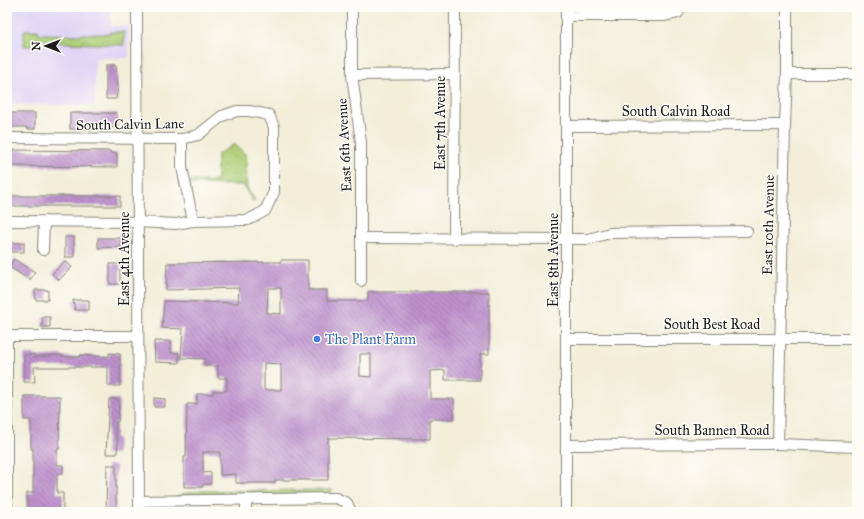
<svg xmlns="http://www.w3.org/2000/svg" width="864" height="519" viewBox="0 0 864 519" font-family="'IM FELL Great Primer',serif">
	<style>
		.built { fill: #dfd4f5 }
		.grass { fill: #adcd75; stroke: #647448 }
		.park { fill: url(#park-crowns); stroke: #647448 }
		.building { fill: url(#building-back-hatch); fill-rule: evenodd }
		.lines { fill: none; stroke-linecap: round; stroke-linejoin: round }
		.minor-casing { stroke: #87857a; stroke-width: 12 }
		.minor { stroke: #fff; stroke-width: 10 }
		.shop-dot { fill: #3f7fe0; stroke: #fdfcf7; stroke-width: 1.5 }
		.labels { text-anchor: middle; stroke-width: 3; stroke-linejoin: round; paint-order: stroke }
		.street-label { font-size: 14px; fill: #1c1c1c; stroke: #fdfcf7 }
		.shop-label { font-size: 14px; fill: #366cbe; stroke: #fdfcf7; text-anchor: start }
	</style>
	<defs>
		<pattern id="park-crowns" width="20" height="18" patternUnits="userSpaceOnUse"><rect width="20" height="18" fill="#adcd75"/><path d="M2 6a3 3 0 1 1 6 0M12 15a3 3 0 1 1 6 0" fill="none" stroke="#94af65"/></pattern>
		<pattern id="building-back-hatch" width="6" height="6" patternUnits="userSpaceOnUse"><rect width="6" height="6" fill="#be92cd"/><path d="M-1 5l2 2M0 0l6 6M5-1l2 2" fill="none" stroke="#9a76a6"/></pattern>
	</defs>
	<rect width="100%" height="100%" fill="#fdfcf7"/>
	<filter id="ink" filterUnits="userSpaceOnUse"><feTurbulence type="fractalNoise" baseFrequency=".025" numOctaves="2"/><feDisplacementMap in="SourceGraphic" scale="8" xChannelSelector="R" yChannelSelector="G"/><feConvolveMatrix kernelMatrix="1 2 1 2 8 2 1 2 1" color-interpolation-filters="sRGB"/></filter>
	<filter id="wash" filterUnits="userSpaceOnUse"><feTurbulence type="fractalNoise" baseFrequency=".012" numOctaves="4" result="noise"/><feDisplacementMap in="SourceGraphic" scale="16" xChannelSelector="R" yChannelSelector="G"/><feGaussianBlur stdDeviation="0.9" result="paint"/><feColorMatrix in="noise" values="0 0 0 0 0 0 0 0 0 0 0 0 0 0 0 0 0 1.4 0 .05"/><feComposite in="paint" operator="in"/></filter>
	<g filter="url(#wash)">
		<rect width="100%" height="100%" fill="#f2eed8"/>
		<polygon class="built" points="7,7 111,7 111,26 129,26 129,58 95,58 95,106 7,104"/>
		<polygon class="grass" points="332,490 331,495 174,498 182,494 200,491"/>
		<g class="park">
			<polygon points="24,30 38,30 39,34 82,35 82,34 110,34 110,32 124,32 124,45 38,42 38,46 24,46"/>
			<polygon points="235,144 246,155 247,188 255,200 253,202 243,185 190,184 189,181 217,181 217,155"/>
		</g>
		<g id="blocks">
			<g class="building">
				<polygon points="106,65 116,65 118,88 116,99 106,99"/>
				<polygon points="7,113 35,113 35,129 27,129 27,127 7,127"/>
				<polygon points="70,113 117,113 117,128 110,127 110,130 70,129"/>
				<polygon points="7,150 110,151 110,153 117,153 117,167 7,166"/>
				<rect x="7" y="196" width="113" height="10"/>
				<rect x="65" y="237" width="9" height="20"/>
				<polygon points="98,238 121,238 121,247 98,248"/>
				<rect x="7" y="243" width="17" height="9"/>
				<polygon points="14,259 35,272 30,280 9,267"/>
				<path d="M281,260H308V290H327V301H368V292H489V354H480V380H445V370L430,371V399H454V419H430V439L328,438V480H275V483H236V474L220,475V452H203V473L211,472V484H203V487H184V457H186L187,404H197V394H213V391H227V378H218V366H205V359L181,358L183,329L162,328L164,301L238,303L239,288L166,290L167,263L281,262ZM268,288H281V314L267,313ZM360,354H371V377L360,376ZM264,363L281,364V390H264Z"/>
				<polygon points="65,261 72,267 59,280 52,274"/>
				<rect x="110" y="264" width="10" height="20"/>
				<polygon points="35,290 48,290 48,300 36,300"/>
				<polygon points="73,300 89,300 89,310 75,310"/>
				<polygon points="43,317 50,317 50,327 42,327"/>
				<polygon points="154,341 171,341 171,353 179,353 179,363 155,362"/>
				<polygon points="109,353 120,354 120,386 108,386 108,367 34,367 35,382 24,382 24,355 34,354 34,357 61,355 61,356 70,357 80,357 80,355 109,357"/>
				<polygon points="24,396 60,396 59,449 57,449 57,465 63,465 63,474 57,474 57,493 63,493 63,512 27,512 27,493 33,493 33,449 31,449 31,420 24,420"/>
				<polygon points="154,398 165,399 165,407 154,407"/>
				<polygon points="109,399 119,399 118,422 116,422 116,438 118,438 117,454 106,454"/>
				<polygon points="107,465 116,465 116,512 106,512"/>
			</g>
		</g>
	</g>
	<g filter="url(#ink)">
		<use href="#blocks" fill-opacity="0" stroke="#87857a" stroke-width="1"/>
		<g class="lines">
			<defs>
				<g id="minor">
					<polyline points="137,7 139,512"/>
					<polyline points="352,7 352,75 361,142 361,281"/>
					<polyline points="566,7 566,512"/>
					<polyline points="566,16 663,16 678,13 681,7"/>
					<polyline points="787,74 857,74"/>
					<polyline points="352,75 454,74"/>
					<polyline points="567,126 785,125"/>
					<polyline points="7,138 182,139 198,135 222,116 237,111 249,111 269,115 274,127 274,192 265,211 248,220 193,221 176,224 138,222 7,221"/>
					<polyline points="182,139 182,167 193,221"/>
					<polyline points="361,238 588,239 610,233 747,231"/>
					<polyline points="454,239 455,7"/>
					<polyline points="43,250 44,221"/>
					<polyline points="7,336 138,336"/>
					<polyline points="7,337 7,512"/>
					<polyline points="567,339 857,339"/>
					<polyline points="778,444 785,125 787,74 787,7"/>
					<polyline points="567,445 778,444 857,447"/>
					<polyline points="246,499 246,512"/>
					<polyline points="139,501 336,498 347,503 351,512"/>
				</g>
			</defs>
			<use href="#minor" class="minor-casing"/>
			<use href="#minor" class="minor"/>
		</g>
	</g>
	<circle class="shop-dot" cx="317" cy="339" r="4"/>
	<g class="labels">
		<g class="street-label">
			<text x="676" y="116">South Calvin Road</text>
			<text transform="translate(440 123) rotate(-90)" y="5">East 7th Avenue</text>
			<text transform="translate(130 124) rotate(-1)" y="5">South Calvin Lane</text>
			<text transform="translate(344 145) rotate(-93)" y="5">East 6th Avenue</text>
			<text transform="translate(768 225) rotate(-89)" y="5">East 10th Avenue</text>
			<text transform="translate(124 259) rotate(-90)" y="5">East 4th Avenue</text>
			<text transform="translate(553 260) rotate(-90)" y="5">East 8th Avenue</text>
			<text x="712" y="329">South Best Road</text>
			<text x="712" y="435">South Bannen Road</text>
		</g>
		<g class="shop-label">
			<text x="325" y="344">The Plant Farm</text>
		</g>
	</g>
	<rect width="864" height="519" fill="none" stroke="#fdfcf7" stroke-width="24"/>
	<g transform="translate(46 46) rotate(270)" stroke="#fdfcf7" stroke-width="3" paint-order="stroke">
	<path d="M0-3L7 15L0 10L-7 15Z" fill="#1c1c1c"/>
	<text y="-6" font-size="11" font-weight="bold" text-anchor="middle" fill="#1c1c1c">N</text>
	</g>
</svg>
